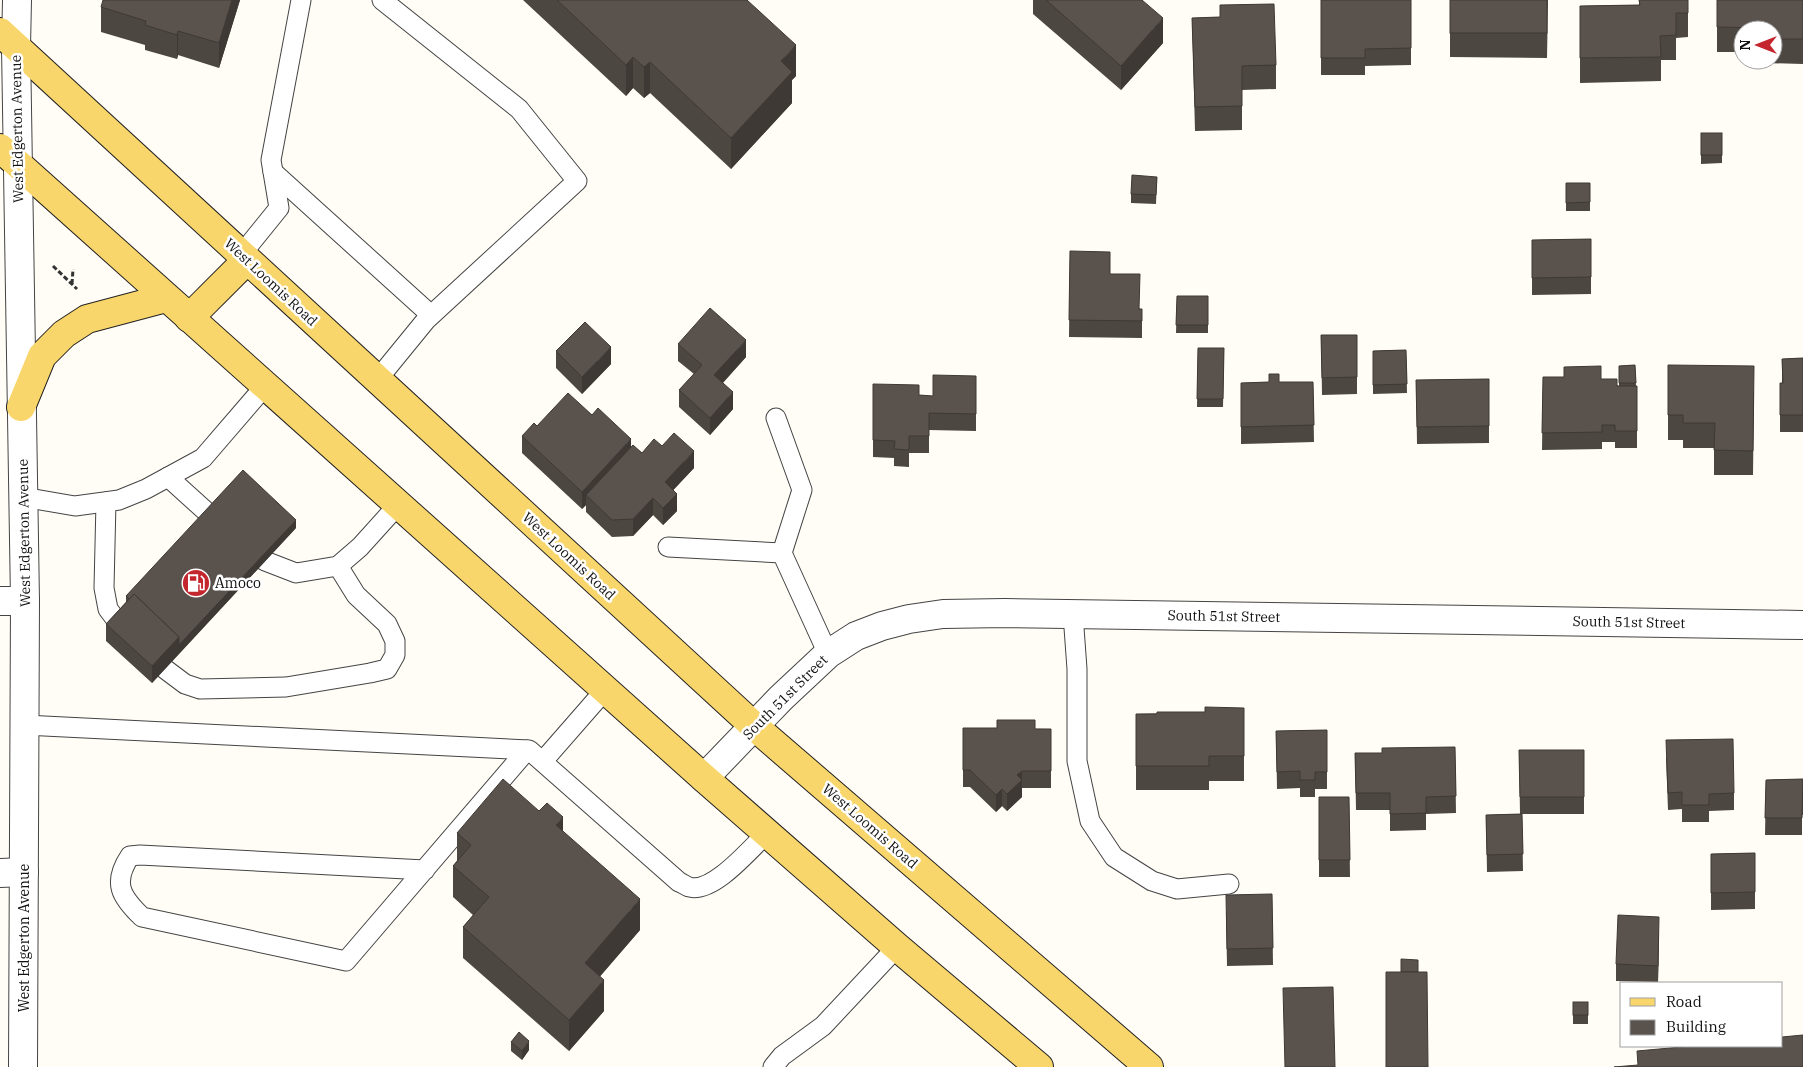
<svg xmlns="http://www.w3.org/2000/svg" width="1803" height="1067" viewBox="0 0 1803 1067" font-family="'IBM Plex Serif',serif">
	<style>
		.lines { fill: none; stroke-linecap: round; stroke-linejoin: round }
		.service-casing { stroke: #444; stroke-width: 21 }
		.minor-casing { stroke: #444; stroke-width: 30 }
		.tertiary-casing { stroke: #444; stroke-width: 30 }
		.primary-casing { stroke: #222; stroke-width: 30 }
		.path { stroke: #333; stroke-width: 3; stroke-dasharray: 5 2.5; stroke-linecap: butt }
		.service { stroke: #fff; stroke-width: 19 }
		.minor { stroke: #fff; stroke-width: 28 }
		.tertiary { stroke: #fff; stroke-width: 28 }
		.primary { stroke: #f9d66b; stroke-width: 28 }
		.wall { fill: #4d4742 }
		.shaded-wall { fill: #3f3936 }
		.building { fill: #5a524d; stroke: #3f3936 }
		.labels { text-anchor: middle; stroke-width: 5; stroke-linejoin: round; paint-order: stroke }
		.street-label { font-size: 14px; fill: #111; stroke: #fff }
		.poi-label { font-size: 14px; fill: #111; stroke: #fff; text-anchor: start }
	</style>
	<rect width="100%" height="100%" fill="#fffdf5"/>
	<g class="lines">
		<defs>
			<g id="service">
				<polyline points="273,172 431,315"/>
				<polyline points="241,255 279,208 271,160 301,0"/>
				<polyline points="377,380 426,320 577,181 519,109 382,0"/>
				<polyline points="776,418 802,490 782,553"/>
				<polyline points="168,477 210,515"/>
				<polyline points="23,497 75,506 119,500 146,489 203,458 265,386"/>
				<polyline points="106,502 104,588 108,609 120,625"/>
				<polyline points="668,547 782,553 828,654"/>
				<polyline points="265,561 296,573 338,566 360,547 398,505"/>
				<polyline points="1073,614 1077,669 1077,761 1090,821 1114,857 1152,881 1177,889 1229,884"/>
				<polyline points="165,669 185,684 200,689 286,687 370,673 387,669 395,655 395,641 387,624 356,595 338,566"/>
				<path d="M24,725L529,750L679,882C682,883 686,886 689,887C713,894 751,848 767,833"/>
				<polyline points="543,761 605,690"/>
				<path d="M425,870L140,855L130,856C112,883 121,897 142,917L346,961L527,750"/>
				<polyline points="773,1067 782,1056 823,1026 897,947"/>
			</g>
			<g id="minor">
				<polyline points="0,601 25,601"/>
				<polyline points="704,778 781,698 828,654 856,636 882,626 909,619 943,614 1005,613 1803,625"/>
				<polyline points="0,873 24,872"/>
			</g>
			<polyline id="tertiary" points="17,0 16,47 25,601 23,1067"/>
			<g id="primary">
				<polyline points="0,32 755,727 1149,1067"/>
				<polyline points="0,148 704,778 897,947 1039,1067"/>
				<polyline points="189,318 247,260"/>
				<polyline points="21,407 42,356 64,334 87,319 166,298"/>
			</g>
		</defs>
		<use href="#service" class="service-casing"/>
		<use href="#minor" class="minor-casing"/>
		<use href="#tertiary" class="tertiary-casing"/>
		<use href="#primary" class="primary-casing"/>
		<g class="path">
			<polyline points="53,266 77,289"/>
			<polyline points="72,284 73,269"/>
		</g>
		<use href="#service" class="service"/>
		<use href="#minor" class="minor"/>
		<use href="#tertiary" class="tertiary"/>
		<use href="#primary" class="primary"/>
	</g>
	<g class="wall">
		<polygon points="240,0 219,68 178,55 177,59 145,50 145,45 101,32 101,7"/>
		<polygon points="523,0 747,0 796,76 792,80 792,103 731,169 650,93 644,98 633,88 626,96"/>
		<polygon points="1033,0 1128,0 1163,43 1121,90 1033,14"/>
		<polygon points="1321,0 1411,0 1411,65 1365,66 1365,75 1321,75"/>
		<polygon points="1450,0 1548,0 1547,58 1450,57"/>
		<polygon points="1639,0 1688,0 1688,37 1676,38 1676,60 1661,60 1661,81 1580,83 1580,6 1639,5"/>
		<polygon points="1717,0 1803,0 1803,64 1765,63 1765,60 1773,60 1773,30 1743,30 1743,52 1717,52"/>
		<polygon points="1220,5 1276,65 1276,89 1242,90 1242,130 1195,131 1192,18 1220,17"/>
		<polygon points="1701,133 1722,133 1722,163 1701,164"/>
		<polygon points="1157,177 1156,204 1131,203 1131,194"/>
		<rect x="1566" y="183" width="24" height="28"/>
		<polygon points="1591,239 1591,294 1532,295 1532,240"/>
		<polygon points="1070,251 1110,274 1140,309 1142,309 1142,338 1069,337"/>
		<polygon points="1177,296 1208,296 1208,333 1176,333"/>
		<polygon points="1321,335 1357,335 1357,394 1322,395"/>
		<polygon points="678,344 746,357 723,383 733,409 710,435 679,407 679,390 694,374 678,361"/>
		<polygon points="1198,348 1224,348 1223,407 1197,407"/>
		<polygon points="1406,350 1407,393 1373,394 1373,351"/>
		<polygon points="556,351 611,364 582,394 556,368"/>
		<polygon points="1803,358 1803,432 1780,432 1780,383 1782,383 1782,359"/>
		<polygon points="1635,365 1636,386 1637,386 1637,448 1615,448 1615,442 1602,442 1602,449 1542,450 1543,377 1601,379 1619,386 1619,366"/>
		<polygon points="1668,365 1754,391 1753,475 1714,475 1714,448 1683,448 1683,440 1668,440"/>
		<polygon points="1269,374 1279,382 1313,382 1314,442 1241,444 1241,383 1269,382"/>
		<polygon points="976,376 976,431 929,430 929,453 909,453 909,467 894,466 894,458 873,457 873,384 919,395 933,396"/>
		<polygon points="1489,379 1489,443 1417,444 1416,380"/>
		<polygon points="592,415 631,448 642,453 662,446 694,468 673,490 677,511 663,525 653,515 633,536 612,537 586,512 586,505 582,509 522,453 522,436 537,426"/>
		<polygon points="296,528 152,683 106,641 106,624 126,602 126,596"/>
		<polygon points="1244,708 1244,781 1209,781 1209,790 1136,790 1136,714 1205,712"/>
		<polygon points="963,728 1051,729 1051,788 1022,788 1022,797 1007,811 1002,806 996,812 970,787 963,787"/>
		<polygon points="1327,730 1327,789 1315,789 1315,797 1300,797 1300,788 1277,789 1276,731"/>
		<polygon points="1455,747 1456,813 1426,814 1426,830 1390,831 1390,810 1356,810 1355,753 1382,753"/>
		<polygon points="1519,750 1584,750 1584,814 1522,814 1523,871 1487,872 1486,815 1520,814"/>
		<polygon points="1666,757 1734,793 1734,810 1709,811 1709,822 1682,822 1682,809 1668,810"/>
		<polygon points="1803,779 1803,815 1802,815 1802,835 1765,835 1766,780"/>
		<polygon points="1319,797 1349,797 1350,877 1319,877"/>
		<polygon points="563,831 640,930 600,976 604,1011 569,1051 463,958 463,927 473,915 453,897 453,866 457,861 457,833"/>
		<polygon points="1755,853 1755,909 1711,910 1711,854"/>
		<polygon points="1272,894 1273,965 1227,966 1226,912"/>
		<polygon points="1659,934 1658,982 1616,981 1616,964"/>
		<rect x="1573" y="1002" width="15" height="22"/>
		<polygon points="511,1042 529,1050 522,1060 511,1051"/>
	</g>
	<g class="shaded-wall">
		<polygon points="232,0 240,0 219,68 219,43"/>
		<polygon points="1163,18 1163,43 1121,90 1121,66"/>
		<polygon points="178,31 178,55 177,59 177,35"/>
		<polygon points="796,45 796,76 792,80 792,103 731,169 731,138 781,61"/>
		<polygon points="633,57 633,88 626,96 626,65"/>
		<polygon points="650,62 650,93 644,98 644,67"/>
		<polygon points="746,340 746,357 714,392 714,375"/>
		<polygon points="611,347 611,364 582,394 582,377"/>
		<polygon points="733,392 733,409 710,435 710,418"/>
		<polygon points="631,439 631,456 586,495 586,505 582,509 582,492"/>
		<polygon points="694,451 694,468 665,499 665,482"/>
		<polygon points="677,494 677,511 663,525 663,508"/>
		<polygon points="653,498 653,515 633,536 633,519"/>
		<polygon points="296,520 296,528 152,683 152,666 179,637"/>
		<polygon points="1022,771 1022,797 1007,811 1007,794 1017,775"/>
		<polygon points="1002,789 1002,806 996,812 996,795"/>
		<polygon points="563,817 563,848 556,825"/>
		<polygon points="640,899 640,930 585,994 585,963"/>
		<polygon points="1659,917 1659,934 1658,982 1658,966"/>
		<polygon points="604,980 604,1011 569,1051 569,1020"/>
		<polygon points="529,1041 529,1050 522,1060 522,1051"/>
	</g>
	<g class="building">
		<polygon points="103,0 232,0 219,43 178,31 177,35 145,25 146,21 101,7"/>
		<polygon points="557,0 747,0 796,45 781,61 792,72 731,138 650,62 644,67 633,57 626,65"/>
		<polygon points="1046,0 1142,0 1163,18 1121,66"/>
		<polygon points="1321,0 1411,0 1411,48 1365,49 1365,58 1321,58"/>
		<rect x="1450" y="0" width="97" height="33"/>
		<polygon points="1639,0 1688,0 1688,13 1676,13 1676,35 1660,36 1661,57 1580,58 1580,6 1640,5"/>
		<polygon points="1717,0 1803,0 1803,39 1773,39 1773,30 1765,30 1765,28 1717,27"/>
		<polygon points="1274,4 1276,65 1242,66 1242,106 1195,107 1192,18 1220,17 1220,5"/>
		<rect x="1701" y="133" width="21" height="22"/>
		<polygon points="1132,175 1157,177 1156,195 1131,194"/>
		<polygon points="1566,183 1590,183 1590,202 1566,203"/>
		<polygon points="1591,239 1591,277 1532,278 1532,240"/>
		<polygon points="1070,251 1110,252 1110,274 1140,274 1139,309 1142,309 1142,321 1069,320"/>
		<polygon points="1177,296 1208,296 1208,325 1176,325"/>
		<polygon points="710,308 746,340 714,375 733,392 710,418 679,390 702,365 678,344"/>
		<polygon points="585,322 611,347 582,377 556,351"/>
		<polygon points="1321,335 1357,335 1357,377 1322,378"/>
		<polygon points="1198,348 1224,348 1223,399 1197,399"/>
		<polygon points="1406,350 1407,384 1373,385 1373,351"/>
		<polygon points="1803,358 1803,415 1780,415 1780,383 1783,383 1782,359"/>
		<polygon points="1635,365 1636,383 1619,383 1619,366"/>
		<polygon points="1668,365 1754,366 1753,451 1714,450 1715,423 1683,423 1683,415 1668,415"/>
		<polygon points="1601,366 1601,379 1617,379 1617,386 1637,386 1637,431 1615,431 1615,425 1602,425 1602,432 1542,433 1543,377 1564,377 1564,367"/>
		<polygon points="1269,374 1279,374 1279,382 1313,382 1314,425 1241,427 1241,383 1269,382"/>
		<polygon points="933,375 976,376 976,414 929,413 929,436 909,436 909,450 894,449 895,441 873,440 873,384 919,385 919,395 933,396"/>
		<polygon points="1489,379 1489,426 1417,427 1416,380"/>
		<polygon points="568,393 592,415 598,408 631,439 582,492 522,436 534,423 537,426"/>
		<polygon points="674,433 694,451 665,482 677,494 663,508 653,498 633,519 612,520 586,495 633,445 642,453 654,439 662,446"/>
		<polygon points="243,470 296,520 179,645 179,637 134,594 129,599 126,596"/>
		<polygon points="134,594 179,637 152,666 106,624"/>
		<polygon points="1205,707 1244,708 1244,756 1209,756 1209,766 1136,766 1136,714 1157,714 1157,712 1205,712"/>
		<polygon points="997,720 1035,720 1035,729 1051,729 1051,771 1022,771 1017,775 1022,780 1007,794 1002,789 996,795 970,770 963,770 963,728 997,728"/>
		<polygon points="1327,730 1327,772 1315,772 1315,780 1300,780 1300,771 1277,772 1276,731"/>
		<polygon points="1733,739 1734,793 1709,794 1709,805 1682,805 1682,792 1668,793 1666,740"/>
		<polygon points="1455,747 1456,796 1426,797 1426,813 1390,814 1390,793 1356,793 1355,753 1382,753 1382,748"/>
		<polygon points="1519,750 1584,750 1584,797 1520,797"/>
		<polygon points="503,779 539,811 547,803 563,817 556,825 640,899 585,963 604,980 569,1020 463,927 489,897 453,866 471,845 457,833"/>
		<polygon points="1803,779 1802,818 1765,818 1766,780"/>
		<polygon points="1319,797 1349,797 1350,860 1319,860"/>
		<polygon points="1522,814 1523,854 1487,855 1486,815"/>
		<polygon points="1755,853 1755,892 1711,893 1711,854"/>
		<polygon points="1272,894 1273,948 1227,949 1226,895"/>
		<polygon points="1618,915 1659,917 1658,966 1616,964"/>
		<polygon points="1401,959 1418,960 1418,972 1401,972"/>
		<polygon points="1386,972 1427,972 1428,1067 1386,1067"/>
		<polygon points="1333,987 1335,1067 1285,1067 1283,988"/>
		<rect x="1573" y="1002" width="15" height="13"/>
		<polygon points="519,1032 529,1041 522,1051 511,1042"/>
		<polygon points="1803,1035 1803,1067 1614,1067 1638,1065 1637,1051 1692,1046 1782,1046 1782,1037"/>
	</g>
	<defs>
		<symbol id="fuel-disc" viewBox="-11 -11 22 22"><circle r="9.5" fill="#c4262e" stroke="#fff"/><path d="M-5.5-6h7V0h2V4h1.3V-2.5L3-4.5l.8-.8L6-3V5H2.5V1h-1V6h-7ZM-4.2-4.7v3.2H.2V-4.7Z" fill="#fff"/></symbol>
	</defs>
	<g fill-rule="evenodd">
		<use href="#fuel-disc" x="180" y="567" width="32" height="32"/>
	</g>
	<g class="labels">
		<g class="street-label">
			<text transform="translate(17 129) rotate(-91)" y="5">West Edgerton Avenue</text>
			<text transform="translate(271 282) rotate(43)" y="5">West Loomis Road</text>
			<text transform="translate(24 533) rotate(-91)" y="5">West Edgerton Avenue</text>
			<text transform="translate(569 556) rotate(43)" y="5">West Loomis Road</text>
			<text transform="translate(1224 616) rotate(1)" y="5">South 51st Street</text>
			<text transform="translate(1629 622) rotate(1)" y="5">South 51st Street</text>
			<text transform="translate(785 697) rotate(-45)" y="5">South 51st Street</text>
			<text transform="translate(870 826) rotate(41)" y="5">West Loomis Road</text>
			<text transform="translate(24 938) rotate(-90)" y="5">West Edgerton Avenue</text>
		</g>
		<g class="poi-label">
			<text x="215" y="588">Amoco</text>
		</g>
	</g>
	<rect x="1620" y="982" width="162" height="65" fill="#ffffff" stroke="#a0a0a0"/>
	<rect x="1630" y="998" width="25" height="8" fill="#f9d66b" stroke="#a0a0a0"/>
	<text x="1666" y="1007" font-size="15" fill="#111111">Road</text>
	<rect x="1630" y="1020" width="25" height="15" fill="#5a524d" stroke="#a0a0a0"/>
	<text x="1666" y="1032" font-size="15" fill="#111111">Building</text>
	<g transform="translate(1758 45) rotate(270)"><circle r="24" fill="#ffffff" stroke="#a0a0a0"/>
	<path d="M0-4L9 19L0 12L-9 19Z" fill="#c4262e"/>
	<text y="-8" font-size="14" font-weight="bold" text-anchor="middle" fill="#111111">N</text>
	</g>
</svg>
